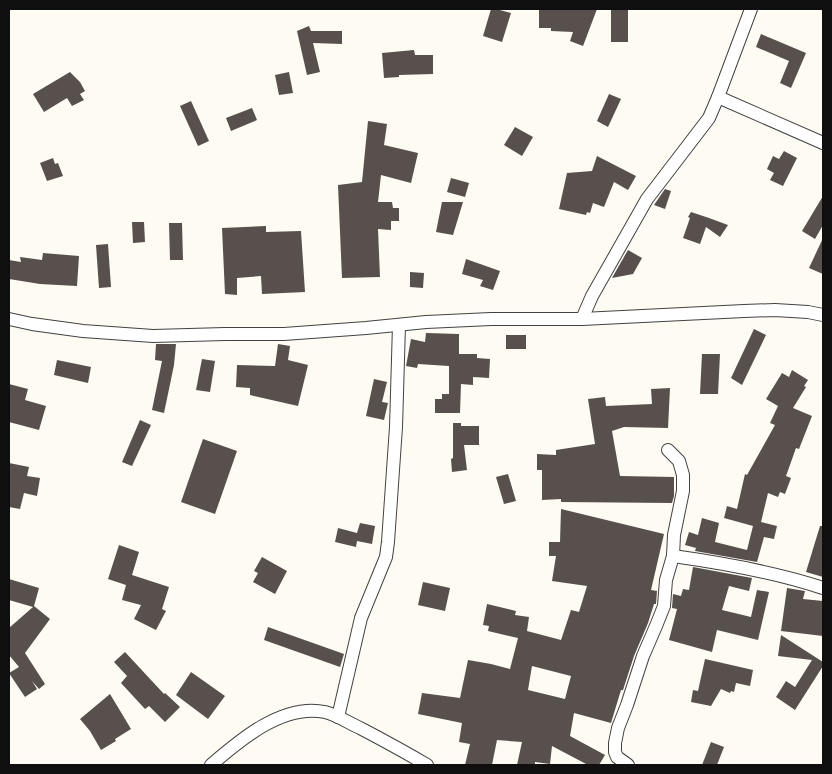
<svg xmlns="http://www.w3.org/2000/svg" width="832" height="774" viewBox="0 0 832 774" font-family="'Zilla Slab',serif">
	<style>
		.building { fill: #57504c; fill-rule: evenodd }
		.lines { fill: none; stroke-linecap: round; stroke-linejoin: round }
		.minor-casing { stroke: #424242; stroke-width: 14 }
		.minor { stroke: #fff; stroke-width: 12 }
	</style>
	<rect width="100%" height="100%" fill="#fefbf2"/>
	<g class="building">
		<polygon points="491,9 496,9 511,13 502,42 483,36"/>
		<polygon points="539,9 582,10 583,9 597,9 583,46 570,41 573,32 551,31 551,28 539,28"/>
		<rect x="611" y="9" width="17" height="33"/>
		<polygon points="309,26 311,31 342,31 342,44 313,43 320,72 307,75 297,31"/>
		<polygon points="761,34 806,53 791,88 780,83 789,61 756,47"/>
		<polygon points="414,50 415,55 433,55 433,74 399,75 399,77 384,78 382,53"/>
		<polygon points="70,72 80,82 85,91 80,94 84,100 72,106 67,98 44,112 33,94"/>
		<polygon points="289,72 293,93 279,95 275,75"/>
		<polygon points="609,94 621,99 608,127 597,121"/>
		<polygon points="191,101 209,141 198,146 180,106"/>
		<polygon points="252,108 257,120 231,131 226,118"/>
		<polygon points="368,121 387,124 384,145 418,153 411,183 381,175 378,202 392,202 393,208 399,208 399,221 391,221 391,230 378,229 380,277 342,278 338,185 362,182"/>
		<polygon points="515,127 533,137 522,156 504,145"/>
		<polygon points="784,151 797,158 783,186 770,180 774,173 767,169 773,156 779,159"/>
		<polygon points="597,156 636,176 628,190 614,182 604,207 593,203 590,213 587,212 586,215 559,209 567,173 592,171"/>
		<polygon points="53,158 55,164 58,163 63,176 47,181 40,163"/>
		<polygon points="451,178 469,183 465,197 447,192"/>
		<polygon points="665,189 671,191 665,209 654,205"/>
		<polygon points="823,196 823,225 815,239 802,231"/>
		<polygon points="442,202 463,202 453,235 436,232"/>
		<polygon points="691,212 709,218 728,225 720,237 706,227 700,244 683,238 690,218 688,217"/>
		<polygon points="132,222 144,222 145,242 133,243"/>
		<polygon points="169,223 182,223 183,260 170,260"/>
		<polygon points="266,226 266,232 301,231 305,292 262,294 261,276 237,278 237,295 225,294 222,228"/>
		<polygon points="823,238 823,274 809,268"/>
		<polygon points="108,244 111,287 99,288 96,245"/>
		<polygon points="628,250 642,258 633,274 612,278"/>
		<polygon points="43,253 79,256 77,286 40,284 9,279 9,260 21,262 20,257 42,260"/>
		<polygon points="466,259 500,271 493,290 480,286 483,280 462,274"/>
		<polygon points="410,272 424,273 423,288 410,287"/>
		<polygon points="754,329 766,335 742,385 731,378"/>
		<polygon points="426,333 459,334 459,354 477,354 477,358 490,359 489,378 473,377 473,385 461,384 460,413 435,413 435,399 442,399 442,394 449,394 449,366 418,364 417,368 406,366 411,339 425,342"/>
		<rect x="506" y="335" width="20" height="14"/>
		<polygon points="156,344 176,344 174,365 164,413 152,410 162,361 155,360"/>
		<polygon points="278,344 290,346 288,360 308,365 298,406 250,395 250,388 236,387 237,365 275,366"/>
		<polygon points="702,354 720,354 718,394 700,394"/>
		<polygon points="202,359 215,361 210,392 196,390"/>
		<polygon points="57,360 91,367 88,383 54,375"/>
		<polygon points="792,370 808,380 804,386 806,387 793,408 812,416 799,449 796,448 786,476 791,478 785,494 780,492 778,497 768,493 761,522 777,526 774,539 764,537 757,562 695,551 696,548 685,545 689,532 698,535 702,518 719,523 715,542 747,550 753,526 724,518 727,506 737,509 745,474 747,475 775,425 770,423 778,406 766,399 782,373 789,377"/>
		<polygon points="374,379 387,382 382,402 388,403 384,420 366,416"/>
		<polygon points="9,384 28,389 25,400 46,406 39,430 9,422"/>
		<polygon points="670,388 668,428 624,427 612,431 620,476 674,477 674,496 672,503 561,502 561,499 542,500 542,470 537,470 537,454 556,455 556,450 595,444 588,399 605,397 606,406 652,404 651,389"/>
		<polygon points="140,420 151,425 132,466 122,462"/>
		<polygon points="453,423 461,423 461,426 479,426 479,445 464,445 467,470 452,472 451,459 453,458"/>
		<polygon points="203,439 237,451 215,514 181,502"/>
		<polygon points="9,463 29,467 27,476 40,478 37,496 24,493 20,509 9,507"/>
		<polygon points="508,474 516,501 504,504 496,477"/>
		<path d="M561,509L664,534L651,590L657,591L656,604H654L648,623L634,656L623,690H621L611,723L574,713L570,736L605,755L599,765H588L552,746L550,764L535,762V765H517L522,742L497,740L492,765H465L470,744L459,742L462,723L418,714L422,693L460,698L468,660L491,664L510,669L518,638L488,631L489,626L483,625L487,604L516,611L515,615L529,617L527,631L561,640L571,610L579,612L587,586L552,581L556,556H549V542H560ZM532,666L571,676L565,699L528,690Z"/>
		<polygon points="360,523 375,526 372,544 357,541 356,547 335,542 338,528 357,533"/>
		<polygon points="820,526 823,526 823,577 806,572"/>
		<polygon points="119,545 139,552 132,575 169,587 162,609 166,611 156,630 134,619 141,605 122,600 126,585 108,579"/>
		<polygon points="262,557 287,571 275,594 253,582 258,573 254,571"/>
		<polygon points="693,567 752,578 749,591 729,586 722,610 751,617 757,590 769,592 758,640 717,630 712,652 669,640 677,609 672,608 673,594 681,596 683,589 689,590"/>
		<polygon points="9,579 39,588 34,606 50,619 25,653 45,684 39,689 32,681 37,689 25,697 9,673 19,667 9,655 9,628 33,607 9,600"/>
		<polygon points="423,582 450,588 445,611 418,605"/>
		<polygon points="787,588 805,591 803,599 823,601 823,636 781,631"/>
		<polygon points="268,627 344,654 340,667 264,640"/>
		<polygon points="781,635 823,662 823,666 795,710 776,697 786,681 795,687 812,660 778,656"/>
		<polygon points="125,652 164,694 165,693 180,707 165,722 149,706 145,709 121,683 127,676 114,662"/>
		<polygon points="705,659 753,670 750,686 736,683 734,692 731,691 730,693 721,689 711,706 691,702 693,690 698,691"/>
		<polygon points="191,672 225,696 208,719 176,695"/>
		<polygon points="110,694 131,729 115,739 116,741 101,750 90,731 80,719"/>
		<polygon points="711,742 724,747 717,765 702,765"/>
	</g>
	<g class="lines">
		<defs>
			<g id="minor">
				<polyline points="718,97 823,143"/>
				<polyline points="9,319 32,324 83,331 153,336 225,334 284,334 366,328 426,322 491,319 582,319 744,311 775,310 808,312 823,315"/>
				<polyline points="582,319 592,296 647,199 709,118 718,97 751,9"/>
				<path d="M673,556C723,563 775,572 823,588"/>
				<polyline points="338,717 361,618 386,557 388,542 396,427 399,325"/>
				<path d="M211,765C240,740 283,703 325,712C337,715 349,723 360,728C383,740 405,752 427,765"/>
				<polyline points="628,765 617,757 615,752 615,743 618,728 627,705 643,656 656,626 664,606 666,580 673,556 674,535 683,491 683,475 679,461 668,450"/>
			</g>
		</defs>
		<use href="#minor" class="minor-casing"/>
		<use href="#minor" class="minor"/>
	</g>
	<rect width="832" height="774" fill="none" stroke="#0f0f0f" stroke-width="20"/>
</svg>
